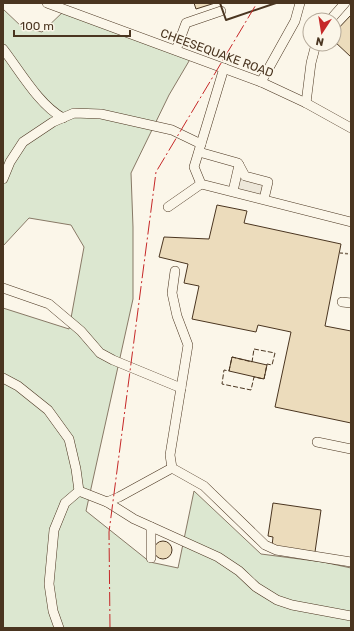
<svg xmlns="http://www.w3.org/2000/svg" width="354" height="631" viewBox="0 0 354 631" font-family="Rubik,sans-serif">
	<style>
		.green { fill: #dce7d0; stroke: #887966 }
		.parking { fill: #ede7d9; stroke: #887966 }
		.building { fill: #ecdcbc; stroke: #4a3520 }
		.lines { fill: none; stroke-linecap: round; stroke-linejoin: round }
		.minor-casing { stroke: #4a3520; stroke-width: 10 }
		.path { stroke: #7f6f5c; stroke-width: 1.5; stroke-dasharray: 3 2; stroke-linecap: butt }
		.minor { stroke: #fbf6e9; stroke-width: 9 }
		.fence { stroke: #4a3520; stroke-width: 1; stroke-dasharray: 5 2; stroke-linecap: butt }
		.wall { stroke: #4a3520; stroke-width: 2 }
		.power { stroke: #c62828; stroke-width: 1; stroke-dasharray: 14 3 2 3; stroke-linecap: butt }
		.labels { text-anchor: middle; stroke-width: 3; stroke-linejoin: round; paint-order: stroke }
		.street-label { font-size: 12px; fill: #4a3520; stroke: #fbf6e9 }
	</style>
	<rect width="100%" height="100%" fill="#fbf6e9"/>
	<polygon class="green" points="3,9 22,27 42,32 65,10 192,56 169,95 131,173 133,227 133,299 86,511 150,562 178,568 194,491 261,554 323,562 351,568 351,628 3,628 3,308 69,329 84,247 71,225 29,218 3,246"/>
	<polygon class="parking" points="236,177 268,182 264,199 233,191"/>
	<g class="building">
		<polygon points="194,3 215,3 196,9"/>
		<polygon points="351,15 351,57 334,41 334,33"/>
		<polygon points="217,205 247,211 244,223 341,244 325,326 351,331 351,423 275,407 291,332 258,325 256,332 192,319 199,286 184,283 188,264 159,257 164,237 209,239"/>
		<polygon points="232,357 267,365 264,379 229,371"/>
		<polygon points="273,503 321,510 315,552 272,546 273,537 268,536"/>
		<circle cx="163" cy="550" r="9"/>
	</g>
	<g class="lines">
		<defs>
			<g id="minor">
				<polyline points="47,3 261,82 306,103 351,128"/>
				<polyline points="330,20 345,3"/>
				<path d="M3,49C20,71 39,105 63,118"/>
				<polyline points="176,50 186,23 221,11"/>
				<polyline points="224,68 194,167 201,184 351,222"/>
				<polyline points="261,82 295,21 300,3"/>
				<polyline points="306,103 311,63 316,44"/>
				<polyline points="199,152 238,163 245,176 268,182 264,199"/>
				<polyline points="3,179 10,162 23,142 53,122 74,113 101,114 172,130 201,144"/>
				<polyline points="233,191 239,165"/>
				<polyline points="168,207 201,184"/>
				<polyline points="175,271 172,293 177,316 188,345 170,455 172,468 204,486 265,545 276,550 351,562"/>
				<polyline points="3,288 49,304 81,331 100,353 113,360 181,388"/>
				<polyline points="342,302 351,303"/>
				<polyline points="3,378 18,386 48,410 69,439 76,469 79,491 107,502 134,519 218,557 239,571 256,587 277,600 292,605 351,616"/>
				<polyline points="317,442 351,449"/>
				<polyline points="107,502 119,497 172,468"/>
				<polyline points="151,558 151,527"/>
				<polyline points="59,628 53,611 49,584 54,530 65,503 79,491"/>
			</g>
		</defs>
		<use href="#minor" class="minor-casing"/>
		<polyline class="path" points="340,253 351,254"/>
		<use href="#minor" class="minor"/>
		<polygon class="fence" points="254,349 275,353 272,365 267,364 264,379 254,377 251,390 222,384 224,370 229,371 232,357 252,362"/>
		<polyline class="wall" points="220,3 226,20 276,3"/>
		<polyline class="power" points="110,628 109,532 156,172 257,3"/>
	</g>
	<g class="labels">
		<g class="street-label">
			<text transform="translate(217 53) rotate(20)" y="4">CHEESEQUAKE ROAD</text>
		</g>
	</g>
	<rect width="354" height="631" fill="none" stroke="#4a3520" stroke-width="8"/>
	<g transform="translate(322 32) rotate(192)"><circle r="19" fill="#fbf6e9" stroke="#b4a999"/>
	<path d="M0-3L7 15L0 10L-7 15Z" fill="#c62828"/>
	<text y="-6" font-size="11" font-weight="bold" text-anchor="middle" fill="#4a3520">N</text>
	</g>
	<path d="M14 30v6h116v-6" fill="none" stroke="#4a3520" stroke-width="2"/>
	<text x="20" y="30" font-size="12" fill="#4a3520" stroke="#fbf6e9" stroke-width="3" paint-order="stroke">100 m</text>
</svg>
